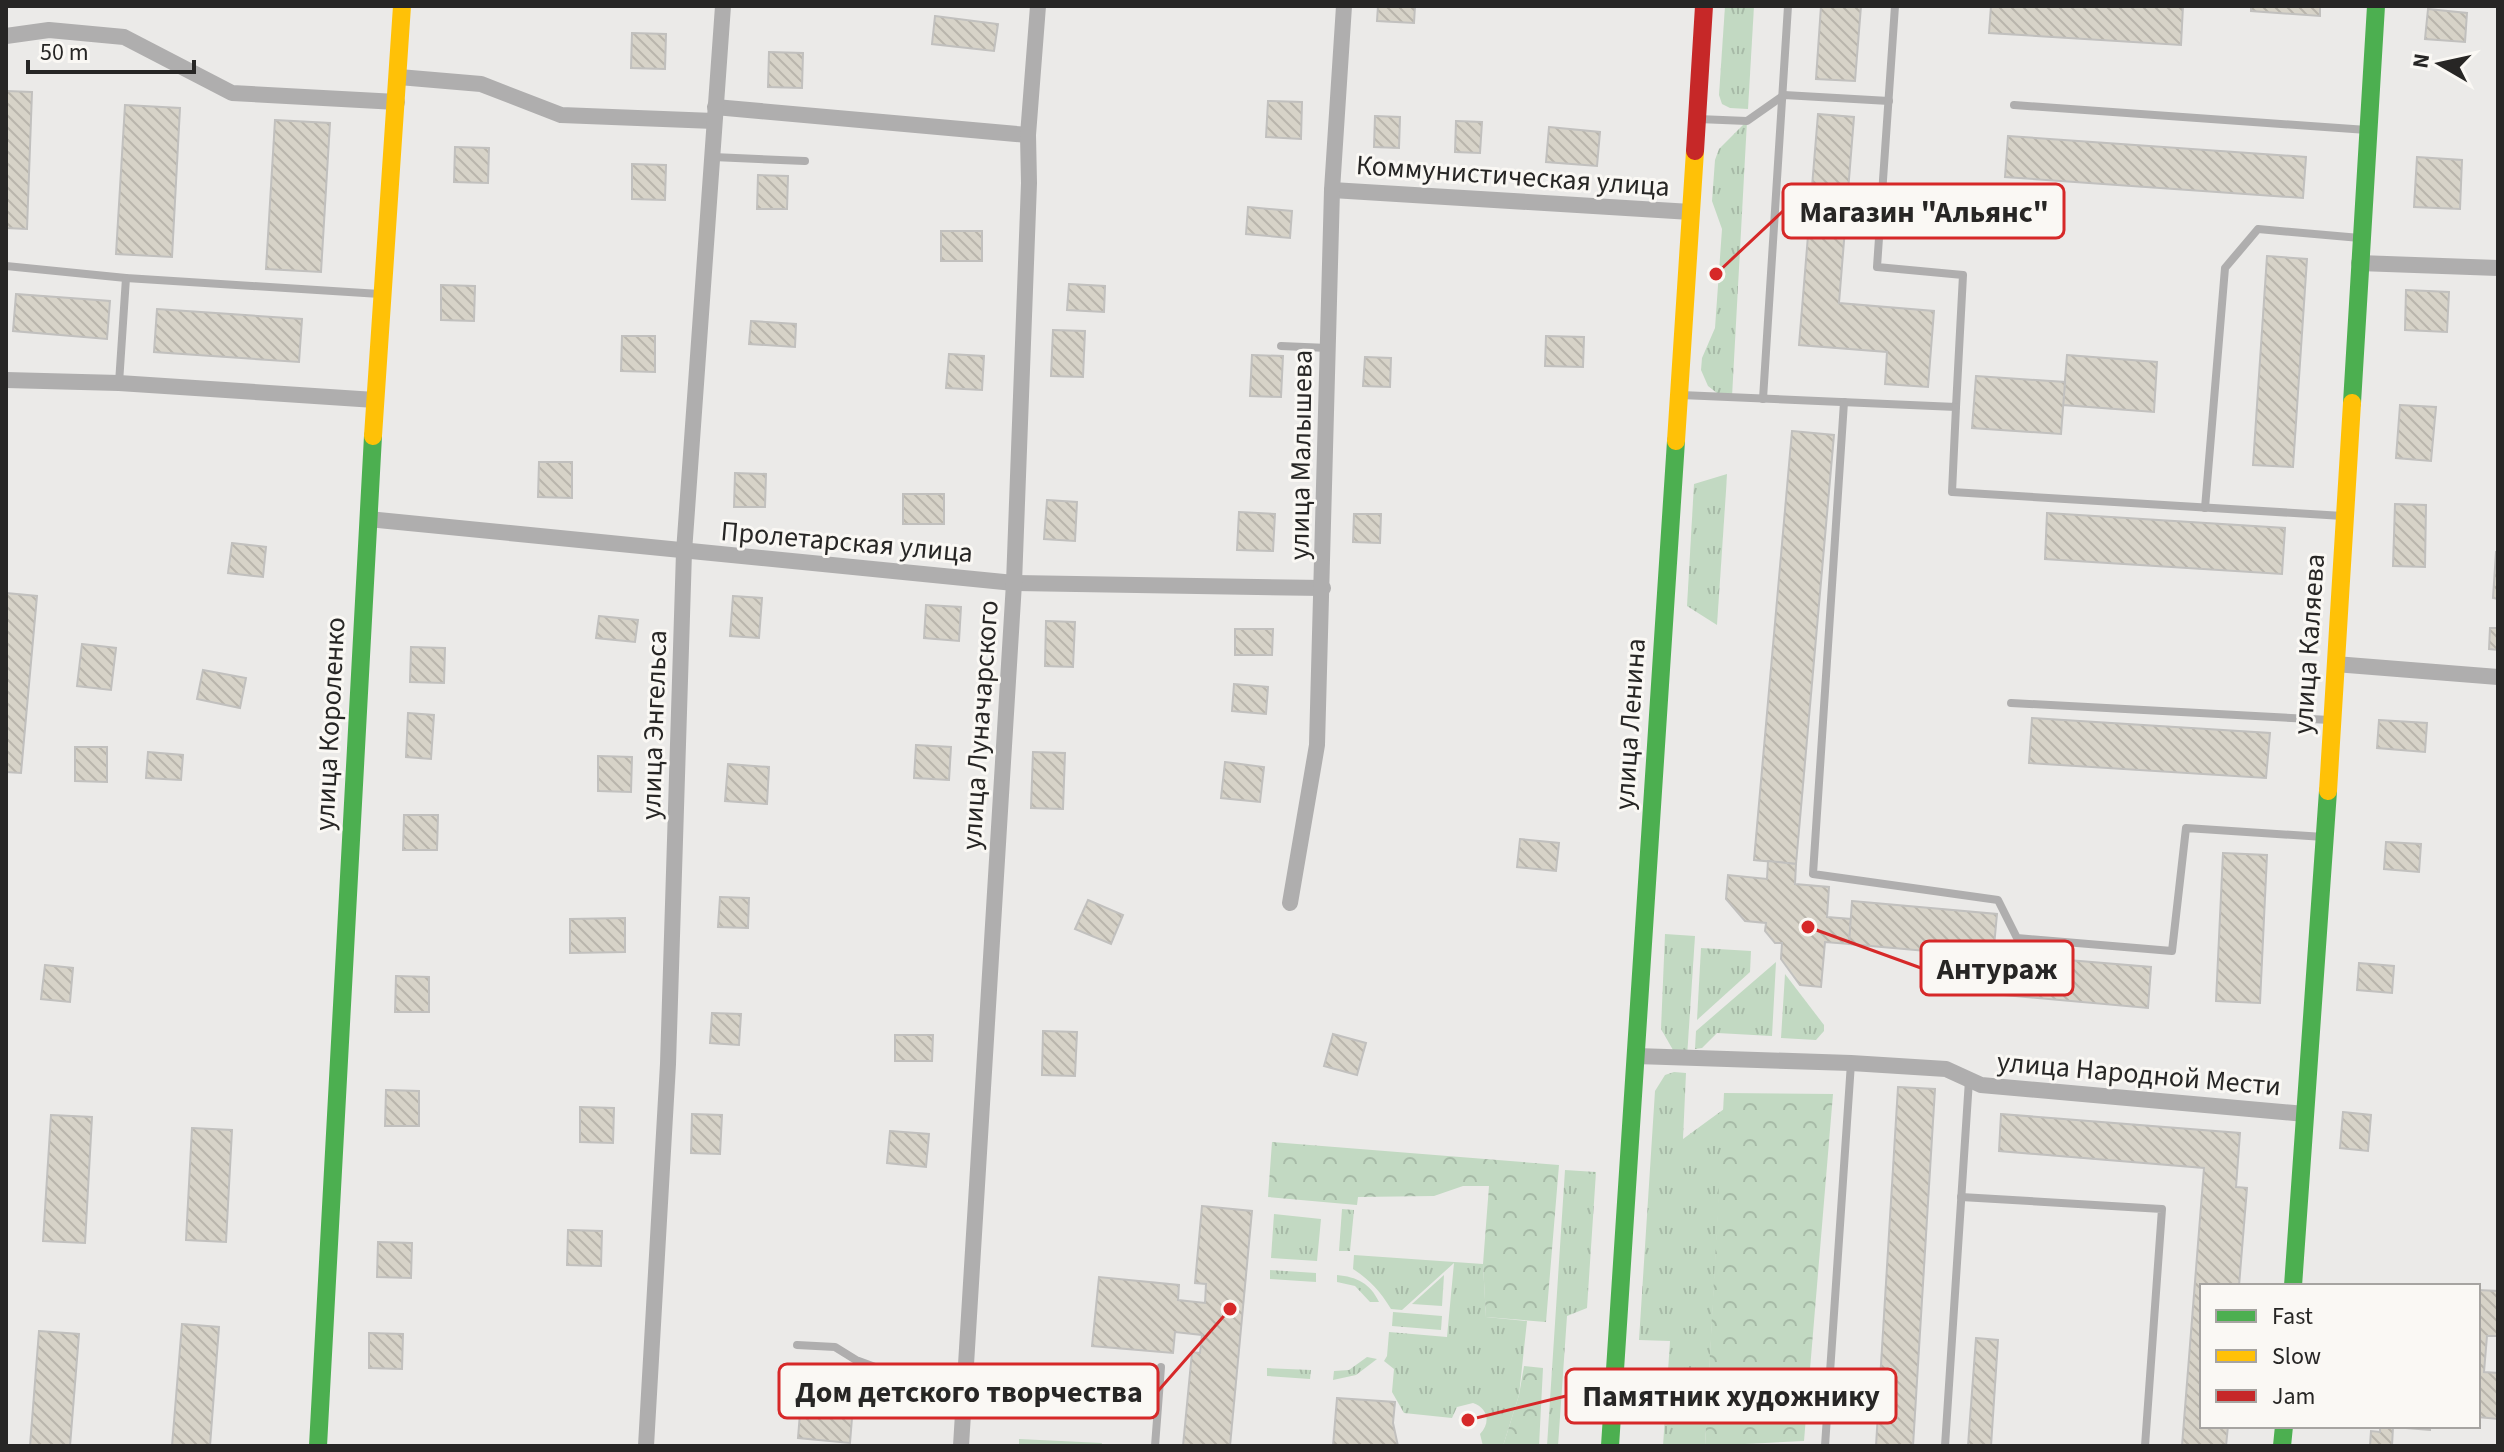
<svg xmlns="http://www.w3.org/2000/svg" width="2504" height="1452" viewBox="0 0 2504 1452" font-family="'Source Sans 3',sans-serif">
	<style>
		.grass { fill: url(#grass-tufts) }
		.forest { fill: url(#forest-crowns) }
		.garden { fill: #c2d9c2 }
		.building { fill: url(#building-back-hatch); stroke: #c1c0be; stroke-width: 2 }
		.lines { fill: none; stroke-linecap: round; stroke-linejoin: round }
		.lane { stroke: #afaeae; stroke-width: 8 }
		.street { stroke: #afaeae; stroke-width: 16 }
		.fast { stroke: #4caf50; stroke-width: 18 }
		.slow { stroke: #ffc107; stroke-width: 18 }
		.jam { stroke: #c62828; stroke-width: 18 }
		.labels { text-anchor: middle; stroke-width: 6; stroke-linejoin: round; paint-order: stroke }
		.street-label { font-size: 28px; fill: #272625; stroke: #faf8f4 }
		.leader { fill: none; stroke: #d62828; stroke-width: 3 }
		.callout-dot { fill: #d62828; stroke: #faf8f4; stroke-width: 3 }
		.callout { fill: #faf8f4; stroke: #d62828; stroke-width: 3 }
		.callout-label { font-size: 30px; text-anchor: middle; font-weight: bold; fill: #272625 }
	</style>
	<defs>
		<pattern id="grass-tufts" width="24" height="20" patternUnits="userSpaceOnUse" patternTransform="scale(2)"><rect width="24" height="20" fill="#c2d9c2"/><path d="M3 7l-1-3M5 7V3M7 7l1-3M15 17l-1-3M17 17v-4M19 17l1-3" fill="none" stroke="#a7baa7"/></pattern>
		<pattern id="forest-crowns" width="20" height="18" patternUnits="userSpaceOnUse" patternTransform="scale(2)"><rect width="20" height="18" fill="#c2d9c2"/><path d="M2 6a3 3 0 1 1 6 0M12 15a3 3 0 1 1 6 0" fill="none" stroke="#a7baa7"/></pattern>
		<pattern id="building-back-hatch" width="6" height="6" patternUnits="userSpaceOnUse" patternTransform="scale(2)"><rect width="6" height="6" fill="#d7d3c8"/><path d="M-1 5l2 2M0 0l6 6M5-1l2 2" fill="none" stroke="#b9b5ac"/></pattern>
	</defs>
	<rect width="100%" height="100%" fill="#ebeae8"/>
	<g class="grass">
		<polygon points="1725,6 1754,6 1748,109 1730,108 1722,104 1719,95"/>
		<polygon points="1747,121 1732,397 1717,393 1708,386 1701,370 1702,358 1715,328 1722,229 1712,201 1715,160 1719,149"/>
		<polygon points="1727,474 1726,491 1717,625 1687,606 1694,484"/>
		<polygon points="1665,934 1695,936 1687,1057 1673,1050 1661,1029"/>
		<polygon points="1701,948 1751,951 1750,972 1697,1020"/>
		<polygon points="1776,962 1772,1036 1717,1033 1702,1048 1695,1049 1696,1031"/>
		<polygon points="1785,974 1824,1025 1824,1031 1816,1040 1781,1038"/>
		<polygon points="1674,1072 1686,1073 1683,1139 1724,1109 1705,1446 1663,1446 1670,1341 1639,1340 1655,1091 1665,1075"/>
		<polygon points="1565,1170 1596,1172 1587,1308 1567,1316 1558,1446 1547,1446"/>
		<polygon points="1342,1209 1354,1210 1350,1251 1339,1251"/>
		<polygon points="1274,1214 1321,1219 1317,1261 1271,1258"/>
		<path d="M1354,1255L1483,1264L1486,1317L1527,1321L1519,1395L1503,1446H1483L1480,1434C1491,1423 1488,1408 1473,1403L1457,1407L1452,1418L1404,1413L1392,1392L1394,1369L1384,1361L1387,1356L1389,1332L1447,1337L1454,1263L1402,1310L1391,1309C1380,1291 1370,1280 1353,1269Z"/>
		<polygon points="1270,1270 1316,1273 1316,1282 1270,1279"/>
		<path d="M1337,1275C1357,1277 1370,1283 1379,1302H1370L1355,1286L1337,1282Z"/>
		<polygon points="1444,1275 1442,1306 1412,1304"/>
		<polygon points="1393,1312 1442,1316 1441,1330 1392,1326"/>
		<polygon points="1367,1357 1377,1359 1356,1375 1333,1380 1334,1371 1349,1370"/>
		<polygon points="1267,1368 1311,1370 1310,1379 1267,1376"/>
	</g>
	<g class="forest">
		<polygon points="1724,1093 1833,1094 1804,1441 1705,1446"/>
		<polygon points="1272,1142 1559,1165 1546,1322 1486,1317 1483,1264 1489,1186 1463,1186 1434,1196 1358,1197 1357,1205 1268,1197"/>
		<polygon points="1524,1366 1543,1368 1539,1446 1503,1446 1519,1395"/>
	</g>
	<polygon class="garden" points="1019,1439 1102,1443 1101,1446 1019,1446"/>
	<g class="building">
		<polygon points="1378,6 1415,6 1414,23 1377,21"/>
		<polygon points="1821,6 1861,6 1855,81 1816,79"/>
		<polygon points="1991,6 2183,6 2181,45 1989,33"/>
		<polygon points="2251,6 2320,6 2320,16 2251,11"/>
		<polygon points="2428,9 2467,13 2465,42 2425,39"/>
		<polygon points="935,16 998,24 994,51 932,44"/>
		<polygon points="632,33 666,34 665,69 631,68"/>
		<polygon points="769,52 803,53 802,88 768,87"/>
		<polygon points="6,91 32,92 27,229 6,228"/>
		<polygon points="1268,101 1302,102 1301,139 1266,137"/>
		<polygon points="125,105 180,108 172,257 116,254"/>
		<polygon points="1818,114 1854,117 1839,303 1934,311 1928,387 1885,384 1887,352 1799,345"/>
		<polygon points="1375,116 1400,117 1399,148 1374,147"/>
		<polygon points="275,120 330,123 321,272 266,269"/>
		<polygon points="1456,121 1482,122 1480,153 1455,152"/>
		<polygon points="1549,127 1600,132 1597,166 1546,162"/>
		<polygon points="2008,136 2306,157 2303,198 2005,177"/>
		<polygon points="455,147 489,148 488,183 454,182"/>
		<polygon points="2417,157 2462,160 2460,209 2414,207"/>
		<polygon points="632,164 666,165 665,200 632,199"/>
		<polygon points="758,175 788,176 787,209 757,209"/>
		<polygon points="1248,207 1292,211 1290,238 1246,234"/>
		<rect x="941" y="231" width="41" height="30"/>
		<polygon points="2267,256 2307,259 2293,467 2253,465"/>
		<polygon points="1069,284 1105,286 1104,312 1067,310"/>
		<polygon points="441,285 475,286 474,321 441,320"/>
		<polygon points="2406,290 2449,292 2447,332 2405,330"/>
		<polygon points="16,294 110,301 107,339 13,331"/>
		<polygon points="157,309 302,319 299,362 154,352"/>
		<polygon points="751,321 796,324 795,347 749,344"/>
		<polygon points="1053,330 1085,331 1083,377 1051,376"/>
		<polygon points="622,336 655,336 655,372 621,371"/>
		<polygon points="1546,336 1584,337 1583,367 1545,366"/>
		<polygon points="949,354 984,356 982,390 946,388"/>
		<polygon points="1252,355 1283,356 1281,397 1250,396"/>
		<polygon points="2067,355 2157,362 2154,412 2063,405"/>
		<polygon points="1365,357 1391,358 1390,387 1363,386"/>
		<polygon points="1976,376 2065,382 2061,434 1972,428"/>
		<polygon points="2400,405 2436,407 2431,461 2396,458"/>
		<polygon points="1792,431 1834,435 1796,864 1754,860"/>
		<polygon points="539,462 572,462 572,498 538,497"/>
		<polygon points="735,473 766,474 765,507 734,507"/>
		<rect x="903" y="494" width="41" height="30"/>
		<polygon points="1047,500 1077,502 1075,541 1044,539"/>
		<polygon points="2395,504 2426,505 2425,567 2393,566"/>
		<polygon points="1239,512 1275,514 1273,551 1237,550"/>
		<polygon points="2047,513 2285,528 2282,574 2045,559"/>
		<polygon points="1354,514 1381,514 1380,543 1353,542"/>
		<polygon points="232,543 266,547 263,577 228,573"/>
		<polygon points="2496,552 2498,552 2498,599 2493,598"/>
		<polygon points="6,593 37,596 21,773 6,772"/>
		<polygon points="733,596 762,598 759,638 730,636"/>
		<polygon points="926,605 961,607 959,641 924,638"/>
		<polygon points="599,616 638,620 635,642 596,638"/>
		<polygon points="1046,621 1075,622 1073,667 1045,666"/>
		<polygon points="2490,628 2498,628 2498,650 2489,649"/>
		<polygon points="1235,629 1273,629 1272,655 1235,655"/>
		<polygon points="82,644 116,648 111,690 77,686"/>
		<polygon points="411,647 445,648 444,683 410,682"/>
		<polygon points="203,670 246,678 240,708 197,699"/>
		<polygon points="1234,684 1268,687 1266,714 1232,711"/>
		<polygon points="408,713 434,715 431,759 406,757"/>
		<polygon points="2032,718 2270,733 2266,778 2029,763"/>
		<polygon points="2379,720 2427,723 2425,752 2377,748"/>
		<polygon points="916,745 951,747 949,780 914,778"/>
		<polygon points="75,747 107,747 107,782 75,781"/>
		<polygon points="148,752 183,755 181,780 146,778"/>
		<polygon points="1033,752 1065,753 1063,809 1031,808"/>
		<polygon points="598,756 632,757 631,792 598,791"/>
		<polygon points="1225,762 1264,767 1260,802 1221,798"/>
		<polygon points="728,764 769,767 767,804 725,801"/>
		<polygon points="404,815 438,815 437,850 403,850"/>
		<polygon points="1520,839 1559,843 1556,871 1517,867"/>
		<polygon points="2386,842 2421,844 2419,872 2384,869"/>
		<polygon points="2223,853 2267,855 2260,1003 2216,1001"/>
		<polygon points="1768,861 1796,864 1795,884 1829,887 1827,917 1851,919 1849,944 1825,942 1821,987 1800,985 1781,959 1782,943 1775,943 1765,931 1766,923 1745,921 1726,899 1728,875 1767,879"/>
		<polygon points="720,897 749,898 748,928 718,927"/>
		<polygon points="1088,900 1123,915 1111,944 1075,929"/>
		<polygon points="1852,901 1997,914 1993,957 1849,944"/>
		<polygon points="625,918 625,952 570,953 570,919"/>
		<polygon points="2009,955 2151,967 2148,1008 2005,995"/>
		<polygon points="2359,963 2394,966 2392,993 2357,990"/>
		<polygon points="45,965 73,968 70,1002 41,999"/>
		<polygon points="396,976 429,977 429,1012 395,1012"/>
		<polygon points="712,1013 741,1014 739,1045 710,1043"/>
		<polygon points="1043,1031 1077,1032 1075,1076 1042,1075"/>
		<polygon points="1333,1034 1366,1043 1357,1075 1324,1066"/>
		<polygon points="895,1035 933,1035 932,1061 895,1061"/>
		<polygon points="1898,1087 1935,1089 1913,1446 1876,1446"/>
		<polygon points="386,1090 419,1091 419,1126 385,1126"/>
		<polygon points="580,1107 614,1108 613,1143 580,1142"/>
		<polygon points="2343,1112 2371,1115 2368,1151 2340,1148"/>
		<polygon points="692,1114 722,1115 720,1154 691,1153"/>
		<polygon points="2001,1114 2240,1133 2236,1187 2247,1188 2239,1286 2202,1286 2202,1426 2228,1426 2226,1446 2182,1446 2204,1168 1999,1151"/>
		<polygon points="51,1115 92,1117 85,1243 43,1241"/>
		<polygon points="192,1128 232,1130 226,1242 186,1240"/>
		<polygon points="890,1131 929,1134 926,1167 887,1163"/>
		<polygon points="1202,1206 1252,1211 1230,1446 1183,1446 1192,1352 1200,1353 1202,1335 1175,1332 1173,1353 1092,1346 1099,1277 1179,1285 1178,1300 1205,1303 1206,1284 1195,1283"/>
		<polygon points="568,1230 602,1231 601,1266 567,1265"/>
		<polygon points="378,1242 412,1243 411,1278 377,1277"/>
		<polygon points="2478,1290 2498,1291 2498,1336 2487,1336 2484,1372 2498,1373 2498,1419 2478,1417"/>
		<polygon points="182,1324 219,1327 210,1446 172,1446"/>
		<polygon points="39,1331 79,1334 70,1446 30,1446"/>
		<polygon points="369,1333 403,1334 402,1369 369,1368"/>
		<polygon points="1976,1338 1998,1340 1991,1446 1968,1446"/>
		<polygon points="803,1376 855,1381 850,1443 798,1438"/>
		<polygon points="1337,1398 1395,1402 1393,1423 1398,1446 1333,1446"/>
		<polygon points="2369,1426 2430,1426 2430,1430 2393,1427 2392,1446 2370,1446 2371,1431 2380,1432 2380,1427"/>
	</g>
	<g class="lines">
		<g class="lane">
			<polyline points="2014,105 2367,130"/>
			<polyline points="1698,119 1747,121 1784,95 1889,101"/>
			<polyline points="713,157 805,161"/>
			<polyline points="6,266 126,278 380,294"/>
			<polyline points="1281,346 1328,348"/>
			<polyline points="119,383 126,278"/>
			<polyline points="1681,395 1956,407 1963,275 1877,267 1895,6"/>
			<polyline points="1763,399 1788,6"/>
			<polyline points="1844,402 1813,874 1998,900 2017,938 2172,951 2186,828 2324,837"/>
			<polyline points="1956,407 1952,492 2343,516"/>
			<polyline points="2205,508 2225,268 2258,229 2360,238"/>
			<polyline points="2011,703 2330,720"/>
			<polyline points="1961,1197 2162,1209 2145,1446"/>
			<polyline points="797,1345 835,1347 856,1360 886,1371 935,1376 965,1372"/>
			<polyline points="1155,1446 1161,1367"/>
			<polyline points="1825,1446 1851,1063"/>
			<polyline points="1945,1446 1969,1080"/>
		</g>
		<g class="street">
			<polyline points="6,36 49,30 124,37 232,93 397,102"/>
			<polyline points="399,77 481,84 561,115 714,121"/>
			<polyline points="715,107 1028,135"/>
			<polyline points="1332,190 1691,212"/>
			<polyline points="2359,263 2498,268"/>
			<polyline points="6,380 119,383 375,400"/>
			<polyline points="368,519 1014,583 1323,588"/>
			<polyline points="2335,664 2498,677"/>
			<polyline points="1290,903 1317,745 1332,190 1344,6"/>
			<polyline points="1636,1056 1851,1063 1946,1069 1981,1085 2305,1114"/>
			<polyline points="646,1446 668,1064 684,552 723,6"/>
			<polyline points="961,1446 1014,583 1029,183 1028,135 1038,6"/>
		</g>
		<g class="fast">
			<polyline points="2352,403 2376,6"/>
			<polyline points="2293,1286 2328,791"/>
			<polyline points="318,1446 373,436"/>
			<polyline points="1610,1446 1676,441"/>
			<polyline points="2282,1446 2284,1426"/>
		</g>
		<g class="slow">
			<polyline points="373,436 402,6"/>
			<polyline points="1676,441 1695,151"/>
			<polyline points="2328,791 2352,403"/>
		</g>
		<polyline class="jam" points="1695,151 1704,6"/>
	</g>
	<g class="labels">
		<g class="street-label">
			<text transform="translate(1513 175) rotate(4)" y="10">Коммунистическая улица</text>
			<text transform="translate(1300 455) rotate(-89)" y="10">улица Малышева</text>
			<text transform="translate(847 541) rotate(5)" y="10">Пролетарская улица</text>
			<text transform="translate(2308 644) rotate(-86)" y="10">улица Каляева</text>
			<text transform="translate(329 724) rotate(-87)" y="10">улица Короленко</text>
			<text transform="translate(1629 724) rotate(-86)" y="10">улица Ленина</text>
			<text transform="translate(653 725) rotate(-88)" y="10">улица Энгельса</text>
			<text transform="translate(979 725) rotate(-86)" y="10">улица Луначарского</text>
			<text transform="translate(2139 1073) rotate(5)" y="10">улица Народной Мести</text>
		</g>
	</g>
	<path class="leader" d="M1716 274L1783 211M1808 927L1921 968M1230 1309L1158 1391M1468 1420L1566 1396"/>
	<g class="callout-dot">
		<circle cx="1716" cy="274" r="8"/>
		<circle cx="1808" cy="927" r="8"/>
		<circle cx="1230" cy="1309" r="8"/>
		<circle cx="1468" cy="1420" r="8"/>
	</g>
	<g class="callout">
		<rect x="1783" y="184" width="281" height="54" rx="8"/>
		<rect x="1921" y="941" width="152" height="54" rx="8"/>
		<rect x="779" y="1364" width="379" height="54" rx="8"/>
		<rect x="1566" y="1369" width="330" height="54" rx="8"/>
	</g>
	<g class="callout-label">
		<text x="1924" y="222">Магазин "Альянс"</text>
		<text x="1997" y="979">Антураж</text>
		<text x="969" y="1402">Дом детского творчества</text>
		<text x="1731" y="1406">Памятник художнику</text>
	</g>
	<rect width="2504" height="1452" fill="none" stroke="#272625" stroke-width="16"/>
	<rect x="2200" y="1284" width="280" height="144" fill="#faf8f4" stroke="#a6a4a1" stroke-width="2"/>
	<rect x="2216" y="1310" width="40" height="12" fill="#4caf50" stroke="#a6a4a1" stroke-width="2"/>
	<text x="2272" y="1324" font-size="24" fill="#272625">Fast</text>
	<rect x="2216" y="1350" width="40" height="12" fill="#ffc107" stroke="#a6a4a1" stroke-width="2"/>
	<text x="2272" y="1364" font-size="24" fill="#272625">Slow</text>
	<rect x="2216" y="1390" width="40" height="12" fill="#c62828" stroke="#a6a4a1" stroke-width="2"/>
	<text x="2272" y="1404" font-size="24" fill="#272625">Jam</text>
	<g transform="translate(2440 64) rotate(279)" stroke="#faf8f4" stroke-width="6" paint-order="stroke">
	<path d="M0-6L14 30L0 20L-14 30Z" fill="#272625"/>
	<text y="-12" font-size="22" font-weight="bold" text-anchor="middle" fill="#272625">N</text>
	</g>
	<path d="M28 60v12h166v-12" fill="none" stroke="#272625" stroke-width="4"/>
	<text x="40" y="60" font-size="24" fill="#272625" stroke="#faf8f4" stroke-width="6" paint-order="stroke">50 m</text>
</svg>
